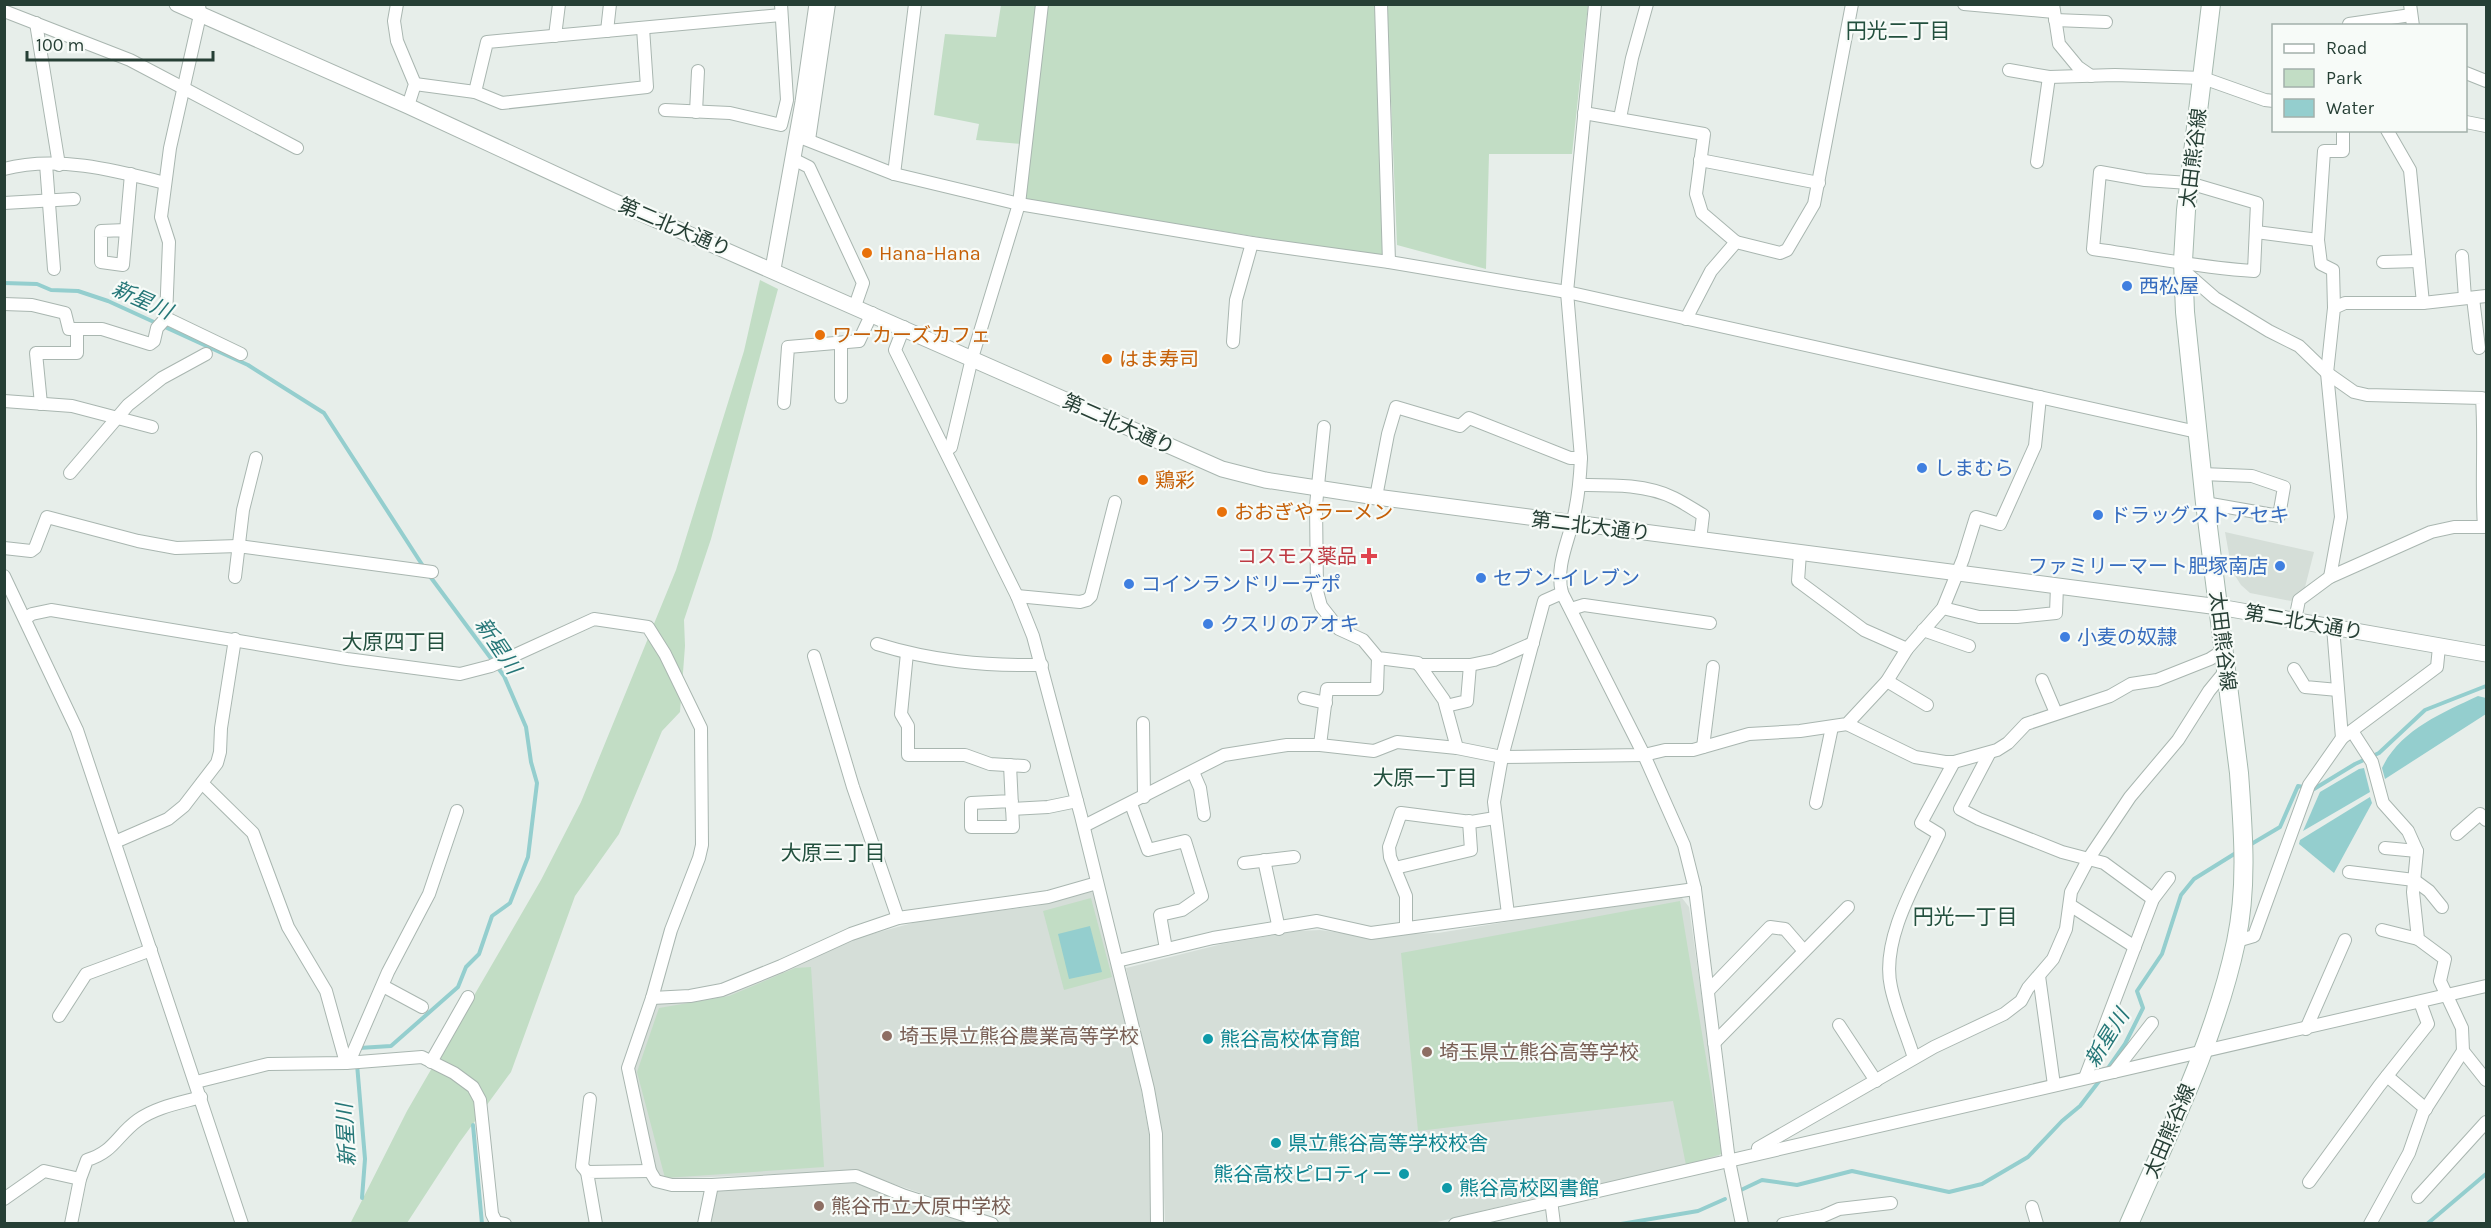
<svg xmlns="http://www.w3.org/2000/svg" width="2491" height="1228" viewBox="0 0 2491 1228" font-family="Karla,'Noto Sans JP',sans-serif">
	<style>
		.built { fill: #d5ded8 }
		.green { fill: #c2ddc5 }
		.water { fill: #94cece }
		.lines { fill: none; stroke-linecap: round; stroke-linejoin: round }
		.stream { stroke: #94cece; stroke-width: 4 }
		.minor-casing { stroke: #a9b6b0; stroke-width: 14 }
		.tertiary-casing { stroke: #a9b6b0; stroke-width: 17 }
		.secondary-casing { stroke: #a6b9af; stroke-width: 20 }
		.minor { stroke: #fff; stroke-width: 12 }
		.tertiary { stroke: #fff; stroke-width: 15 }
		.secondary { stroke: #fff; stroke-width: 18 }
		.food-dot { fill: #e8710a; stroke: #f7fbf8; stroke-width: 2 }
		.shop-dot { fill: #3f7fe0; stroke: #f7fbf8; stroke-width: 2 }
		.health-dot { fill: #e0444e; stroke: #f7fbf8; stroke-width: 2 }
		.education-dot { fill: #8d6e63; stroke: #f7fbf8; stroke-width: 2 }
		.culture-dot { fill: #0f9aa8; stroke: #f7fbf8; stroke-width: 2 }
		.labels { text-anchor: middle; stroke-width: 4.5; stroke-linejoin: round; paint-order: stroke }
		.street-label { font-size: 20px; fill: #263f35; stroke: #f7fbf8 }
		.food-label { font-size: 20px; fill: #c56008; stroke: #f7fbf8; text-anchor: start }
		.shop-label { font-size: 20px; fill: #366cbe; stroke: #f7fbf8; text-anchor: start }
		.health-label { font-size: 20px; fill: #be3a42; stroke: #f7fbf8; text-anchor: end }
		.education-label { font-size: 20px; fill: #785e54; stroke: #f7fbf8; text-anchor: start }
		.culture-label { font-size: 20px; fill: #0d838f; stroke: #f7fbf8; text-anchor: start }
		.neighbourhood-label { font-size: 21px; fill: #23503e; stroke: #f7fbf8 }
		.water-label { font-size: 21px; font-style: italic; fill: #247677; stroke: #f7fbf8 }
	</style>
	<rect width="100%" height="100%" fill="#e7eeea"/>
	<g class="built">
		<polygon points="2225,532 2314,552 2304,591 2291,601 2250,593 2241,585 2232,571"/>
		<polygon points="1088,890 1095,894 1139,1079 1150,1139 1152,1223 1010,1223 1008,1213 973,1211 856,1171 661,1179 656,1173 634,1068 657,1004 726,994 853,939 920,921 1036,906"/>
		<polygon points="1679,894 1689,907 1723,1149 1717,1159 1556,1193 1433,1223 1165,1223 1162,1136 1126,968 1222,944 1298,931 1320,930 1356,935 1438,933"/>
		<polygon points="854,1183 979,1223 709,1224 716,1188"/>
	</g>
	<g class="green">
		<polygon points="1001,5 1036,5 1021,144 976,140 979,124 934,115 945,34 996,37"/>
		<polygon points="1047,5 1377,5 1387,258 1024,199"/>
		<polygon points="1387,5 1588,5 1572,154 1489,154 1486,269 1397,245"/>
		<polygon points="760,280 778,289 711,539 684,620 685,646 680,712 662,731 619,834 575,896 511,1072 459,1143 407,1223 350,1224 407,1111 541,880 581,802 676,570 744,351"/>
		<polygon points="1091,898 1112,977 1064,990 1043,911"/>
		<polygon points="1680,901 1722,1154 1686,1165 1673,1101 1418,1131 1401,953"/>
		<polygon points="811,967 824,1167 665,1178 637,1072 659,1008 729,996 795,968"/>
	</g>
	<g class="water">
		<path d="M2478,696L2486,698V714L2385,779L2382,768C2400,730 2442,713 2478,696Z"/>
		<polygon points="2364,768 2370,792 2303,831 2320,792 2359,769"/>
		<polygon points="2370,797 2372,803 2334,873 2299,844 2300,840"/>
		<polygon points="1090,926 1102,972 1069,979 1058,934"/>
	</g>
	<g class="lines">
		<g class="stream">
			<polyline points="4,283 37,284 51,290 78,291 108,301 248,365 324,413 423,566"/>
			<polyline points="2248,846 2280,827 2298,786 2314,789 2355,764 2379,753 2425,710 2486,686"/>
			<polyline points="359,1048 391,1046 458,987 466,967 479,954 492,916 510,903 528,857 537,783 531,762 526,727 504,676 429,575"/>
			<polyline points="357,1064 365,1159 362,1198"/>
			<polyline points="2106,1071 2125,1044 2143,1008 2137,991 2162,954 2181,895 2194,879 2239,851"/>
			<polyline points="473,1125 482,1224"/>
			<polyline points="1741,1190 1762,1180 1797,1185 1852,1171 1949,1192 1982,1184 2028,1157 2062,1121 2080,1106 2100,1080"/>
			<polyline points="1621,1224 1698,1211 1725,1199"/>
			<polyline points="2427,1224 2486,1174"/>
		</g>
		<defs>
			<g id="minor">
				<polyline points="199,4 200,15 170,148 161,217 169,242 166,318 241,354"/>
				<polyline points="397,4 394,21 397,41 415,84 408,106"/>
				<polyline points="1381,4 1389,262"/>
				<path d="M1595,4L1567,292L1581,458C1580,480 1578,502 1572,524C1566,547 1556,568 1562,593L1644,755L1684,845L1695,889L1729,1161L1742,1224"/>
				<polyline points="1964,4 2054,12"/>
				<polyline points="2053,4 2059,44 2078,67 2091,76"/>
				<polyline points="2410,4 2413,26"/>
				<polyline points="4,11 130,60 297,148"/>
				<polyline points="2055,20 2106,22"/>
				<polyline points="36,23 59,165"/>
				<polyline points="2349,24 2411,15"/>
				<polyline points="607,31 610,4"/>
				<polyline points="555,36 559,4"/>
				<polyline points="2009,70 2049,77 2115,75 2203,78 2265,100 2274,101"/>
				<polyline points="2466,73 2486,81"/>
				<polyline points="415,84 475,92 502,103 647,87 643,28"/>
				<polyline points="475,92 487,42 781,15"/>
				<polyline points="665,110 730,113 781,125 787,100 781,4"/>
				<polyline points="696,112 698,71"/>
				<polyline points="1584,113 1704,134 1696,194 1702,213 1736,242"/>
				<polyline points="1620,118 1632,58 1647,4"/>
				<polyline points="2466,122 2486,126"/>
				<polyline points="2387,130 2410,170 2423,303"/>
				<polyline points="797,136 894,174 1019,204 1252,243 1389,262 1567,292 2197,432"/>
				<polyline points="809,140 829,4"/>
				<polyline points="793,159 809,167 863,283 855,306"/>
				<polyline points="1700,160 1819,183"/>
				<polyline points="2037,162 2049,77"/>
				<polyline points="46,164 54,269"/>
				<path d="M4,169C56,155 114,170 165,183"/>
				<path d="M2100,172L2145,180L2189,183L2257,203L2254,271C2200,268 2146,256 2093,249Z"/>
				<polyline points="894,174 915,4"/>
				<polyline points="4,203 74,199"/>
				<polyline points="126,230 101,231 101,262 123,265 131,174"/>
				<polyline points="2256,232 2318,240"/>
				<polyline points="2462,256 2465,298"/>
				<polyline points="2383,262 2419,261"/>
				<path d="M2183,270L2215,298L2269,331L2299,346L2327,373L2354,392L2367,395L2482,398C2485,441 2481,483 2484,527"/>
				<polyline points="2473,298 2479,348"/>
				<polyline points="4,304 32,305 65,313 69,329 102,329 150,344 154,341 157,328 166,318"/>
				<polyline points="2334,308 2333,270 2321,264 2318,240 2324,151 2343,151 2343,130"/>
				<polyline points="1686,319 1711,271 1736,242 1780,253 1787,250 1814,204 1852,4"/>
				<polyline points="904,327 895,350 1017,596 1033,636 1081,816 1148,1089 1156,1134 1157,1224"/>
				<polyline points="1233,342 1236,300 1252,243"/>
				<polyline points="841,344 841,397"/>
				<polyline points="4,401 72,406 152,427"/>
				<polyline points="784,403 788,347 859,341 872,313"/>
				<polyline points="41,404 36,353 77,353 77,329"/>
				<polyline points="1324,427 1316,505 1317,591 1321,606 1339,629 1363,640 1378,658 1418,663 1444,700 1457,748"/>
				<polyline points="947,450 951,447 972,358 1019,204 1042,4"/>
				<polyline points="70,473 128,405 162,378 206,354"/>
				<polyline points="2202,474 2252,476 2284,487 2279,516 2205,503"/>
				<path d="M1580,485C1610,485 1646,484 1674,498C1684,503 1693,509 1703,515L1700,540"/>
				<polyline points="1376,497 1388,434 1396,407 1460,426 1469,418 1570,458 1581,458"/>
				<polyline points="4,548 31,551 35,548 47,517 138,541 176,548 238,546 432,572"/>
				<polyline points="1800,553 1798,581 1864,630 1907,649"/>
				<polyline points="4,576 77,730 242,1224"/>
				<polyline points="235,577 243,510 256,458"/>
				<polyline points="2330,577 2341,517 2327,373 2334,308 2345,303 2423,303 2486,296"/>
				<polyline points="1017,596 1080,602 1087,600 1091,596 1115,502"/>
				<polyline points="1943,608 1979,617 2017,617 2056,613 2057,586"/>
				<polyline points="1571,609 1584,605 1710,623"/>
				<polyline points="26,618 32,614 51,610 347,659 460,674 491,666 594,619 648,627 665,654 701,728 702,845 699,858 671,930 652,998 628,1068 650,1171 656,1181 672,1185 712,1185 856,1176 905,1196 992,1224"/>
				<polyline points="2295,620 2299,600 2330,577 2431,532 2454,527 2486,527"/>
				<polyline points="2333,627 2342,738"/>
				<polyline points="1923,630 1969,646"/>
				<path d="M877,644C932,661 984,666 1042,665"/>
				<polyline points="907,653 901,714 908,726 908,755 965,755 990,764 1024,766"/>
				<polyline points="814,656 853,787 898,918"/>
				<polyline points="1419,665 1470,665 1494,660 1533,643"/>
				<polyline points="2294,669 2305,687 2338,690"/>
				<polyline points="2042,680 2056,713"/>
				<polyline points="1887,681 1927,705"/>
				<polyline points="1304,698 1326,703"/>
				<polyline points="1446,706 1467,701 1470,665"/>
				<polyline points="1143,723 1144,797"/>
				<polyline points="1847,724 1915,757 1945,762 1954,762 1997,750 2008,743 2026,724 2110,696 2131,684 2157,680 2210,659 2224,650"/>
				<polyline points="2352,731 2372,762 2383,803 2408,831 2417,851 2413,892 2418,939 2445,959 2440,981 2462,1028 2463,1051 2486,1080"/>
				<polyline points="1320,745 1327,689 1377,689 1378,658"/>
				<polyline points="1703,747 1713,667"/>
				<polyline points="1989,754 1960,809 1979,819 2062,852 2104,863 2153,899"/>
				<polyline points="1010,765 1013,827 971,827 971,803 1012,801"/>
				<polyline points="1193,772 1200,788 1204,815"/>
				<polyline points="202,783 253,833 288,927 326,991 346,1063"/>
				<polyline points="1816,803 1832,727"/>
				<polyline points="1131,804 1148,850 1185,841 1202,896 1182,910 1160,915 1166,949"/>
				<polyline points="1012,809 1048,807 1077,801"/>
				<polyline points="1084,826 1224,755 1287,745 1320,745 1374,751 1397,742 1457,748 1502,757 1644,755 1665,750 1693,750 1749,734 1800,731 1847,724 1887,681 1907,649 1943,608 1963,559 1976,517 2000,524 2035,446 2040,397"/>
				<polyline points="2457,834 2480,814 2486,820"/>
				<polyline points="115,842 168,819 184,806 217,763 220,752 221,728 235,639"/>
				<polyline points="2385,848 2417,851"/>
				<polyline points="1264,860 1279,929"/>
				<polyline points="1244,863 1294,857"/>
				<polyline points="1395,868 1471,850 1469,821"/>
				<polyline points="2349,872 2414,880 2429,891 2442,907"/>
				<polyline points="2070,905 2135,947"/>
				<polyline points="1508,914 1494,802 1502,757 1544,601 1562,593"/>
				<polyline points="1406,928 1406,896 1390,857 1389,847 1401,813 1471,822 1495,818"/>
				<polyline points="2382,930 2418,939"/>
				<polyline points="2237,941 2254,936 2309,785 2342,738 2437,667 2439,647"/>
				<polyline points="1117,961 1213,938 1317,921 1371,933 1695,889"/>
				<polyline points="2039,976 2054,1085"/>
				<polyline points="383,986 422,1007"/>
				<polyline points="1708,991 1770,927 1785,929 1804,951"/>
				<polyline points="652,998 690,996 722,990 781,966 851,934 898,918 1048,897 1097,883"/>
				<polyline points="59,1016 86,974 151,950"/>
				<polyline points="1839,1025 1876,1081"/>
				<polyline points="2306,1029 2345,940"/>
				<polyline points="1714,1043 1848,907"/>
				<path d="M1914,1058C1907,1035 1896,1011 1891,987C1880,938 1919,877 1939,834L1921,823L1954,762"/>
				<polyline points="349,1062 388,972 429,894 457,811"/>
				<polyline points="431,1062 468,997"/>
				<polyline points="2114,1072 2152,1023"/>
				<polyline points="2387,1076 2426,1109"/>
				<polyline points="2085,1078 2153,899 2169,878"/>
				<polyline points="196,1082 268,1064 346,1063 422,1057 454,1073 473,1087 480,1100 492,1214 496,1222 505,1224"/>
				<polyline points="1758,1148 1934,1047 2004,1014 2021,1001 2028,988 2053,959 2066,929 2071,892 2089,858 2130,797 2178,740 2209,691 2227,669"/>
				<polyline points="587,1172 582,1166 590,1099"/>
				<polyline points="2309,1182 2379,1086 2428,1024 2420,1002"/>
				<polyline points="2418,1197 2486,1122"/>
				<polyline points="4,1199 44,1171 80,1179"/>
				<polyline points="1551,1200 1554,1224"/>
				<polyline points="2032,1207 2037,1224"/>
				<path d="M71,1224L80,1179L87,1160C114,1152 117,1135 138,1120C156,1107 180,1103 201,1097"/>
				<polyline points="596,1224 587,1172 650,1171"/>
				<polyline points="704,1224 712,1185"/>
				<polyline points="1455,1224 2486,986"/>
				<polyline points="1783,1224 1823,1216 1839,1209 1891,1203"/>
				<polyline points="2370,1224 2409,1153 2423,1113 2463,1051"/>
			</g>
			<g id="tertiary">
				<polyline points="177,4 408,106 611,200 1222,469 1265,480 1376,497 2219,607 2486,654"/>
				<polyline points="773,269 803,102 817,4"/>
			</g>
			<path id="secondary" d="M2129,1224C2169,1132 2215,1040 2236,942C2248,886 2243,829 2239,773L2205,503L2185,312L2183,261L2186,210L2211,4"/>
		</defs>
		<use href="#minor" class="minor-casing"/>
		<use href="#tertiary" class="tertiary-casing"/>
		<use href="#secondary" class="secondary-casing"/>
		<use href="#minor" class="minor"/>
		<use href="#tertiary" class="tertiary"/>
		<use href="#secondary" class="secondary"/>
	</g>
	<g class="food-dot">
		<circle cx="867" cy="253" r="6"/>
		<circle cx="820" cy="335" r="6"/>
		<circle cx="1107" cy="359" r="6"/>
		<circle cx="1143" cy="480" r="6"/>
		<circle cx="1222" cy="512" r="6"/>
	</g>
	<g class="shop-dot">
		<circle cx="2127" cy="286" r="6"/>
		<circle cx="1922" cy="468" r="6"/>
		<circle cx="2098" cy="515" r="6"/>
		<circle cx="2280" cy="566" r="6"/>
		<circle cx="1481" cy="578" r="6"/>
		<circle cx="1129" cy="584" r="6"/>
		<circle cx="1208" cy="624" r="6"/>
		<circle cx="2065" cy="637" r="6"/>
	</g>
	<path class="health-dot" d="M1366 547h6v6h6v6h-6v6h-6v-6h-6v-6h6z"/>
	<g class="education-dot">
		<circle cx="887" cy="1036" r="6"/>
		<circle cx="1427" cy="1052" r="6"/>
		<circle cx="819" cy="1206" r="6"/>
	</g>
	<g class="culture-dot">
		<circle cx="1208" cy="1039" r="6"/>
		<circle cx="1276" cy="1143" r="6"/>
		<circle cx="1404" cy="1174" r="6"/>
		<circle cx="1447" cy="1188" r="6"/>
	</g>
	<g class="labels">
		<g class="street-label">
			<text transform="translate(2193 158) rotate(-83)" y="7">太田熊谷線</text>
			<text transform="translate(675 227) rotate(23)" y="7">第二北大通り</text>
			<text transform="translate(1119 424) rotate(24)" y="7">第二北大通り</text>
			<text transform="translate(1591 526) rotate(7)" y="7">第二北大通り</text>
			<text transform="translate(2304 622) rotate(10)" y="7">第二北大通り</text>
			<text transform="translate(2223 641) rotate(83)" y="7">太田熊谷線</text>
			<text transform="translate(2169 1131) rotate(-67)" y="7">太田熊谷線</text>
		</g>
		<g class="food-label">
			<text x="879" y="260">Hana-Hana</text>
			<text x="832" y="342">ワーカーズカフェ</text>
			<text x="1119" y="366">はま寿司</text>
			<text x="1155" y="487">鶏彩</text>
			<text x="1234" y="519">おおぎやラーメン</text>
		</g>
		<g class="shop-label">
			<text x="2139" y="293">西松屋</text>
			<text x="1934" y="475">しまむら</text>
			<text x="2110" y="522">ドラッグストアセキ</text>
			<text x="2268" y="573" text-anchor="end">ファミリーマート肥塚南店</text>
			<text x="1493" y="585">セブン-イレブン</text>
			<text x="1141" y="591">コインランドリーデポ</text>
			<text x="1220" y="631">クスリのアオキ</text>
			<text x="2077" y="644">小麦の奴隷</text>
		</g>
		<g class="health-label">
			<text x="1357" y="563">コスモス薬品</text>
		</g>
		<g class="education-label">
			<text x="899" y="1043">埼玉県立熊谷農業高等学校</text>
			<text x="1439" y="1059">埼玉県立熊谷高等学校</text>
			<text x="831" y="1213">熊谷市立大原中学校</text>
		</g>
		<g class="culture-label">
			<text x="1220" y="1046">熊谷高校体育館</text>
			<text x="1288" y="1150">県立熊谷高等学校校舎</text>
			<text x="1392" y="1181" text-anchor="end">熊谷高校ピロティー</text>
			<text x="1459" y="1195">熊谷高校図書館</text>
		</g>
		<g class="neighbourhood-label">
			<text x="1898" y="38">円光二丁目</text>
			<text x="394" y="649">大原四丁目</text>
			<text x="1425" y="785">大原一丁目</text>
			<text x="833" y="860">大原三丁目</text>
			<text x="1965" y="924">円光一丁目</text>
		</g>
		<g class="water-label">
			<text transform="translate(142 300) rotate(24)" y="7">新星川</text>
			<text transform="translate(498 646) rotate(56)" y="7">新星川</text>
			<text transform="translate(2107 1038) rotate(-58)" y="7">新星川</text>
			<text transform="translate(346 1135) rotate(-93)" y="7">新星川</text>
		</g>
	</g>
	<rect width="2491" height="1228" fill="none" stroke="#263f35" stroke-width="12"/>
	<rect x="2272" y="24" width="195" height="108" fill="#f7fbf8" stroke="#a3b0aa" stroke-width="1.5"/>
	<rect x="2284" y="44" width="30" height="9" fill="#ffffff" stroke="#a3b0aa" stroke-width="1.5"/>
	<text x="2326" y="54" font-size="18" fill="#263f35">Road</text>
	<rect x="2284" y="69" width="30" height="18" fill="#c2ddc5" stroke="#a3b0aa" stroke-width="1.5"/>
	<text x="2326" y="84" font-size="18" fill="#263f35">Park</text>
	<rect x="2284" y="99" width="30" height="18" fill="#94cece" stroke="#a3b0aa" stroke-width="1.5"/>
	<text x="2326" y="114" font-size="18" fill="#263f35">Water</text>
	<path d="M27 51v9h186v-9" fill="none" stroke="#263f35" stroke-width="3"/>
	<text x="36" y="51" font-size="18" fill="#263f35" stroke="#f7fbf8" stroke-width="4.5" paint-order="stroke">100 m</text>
</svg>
